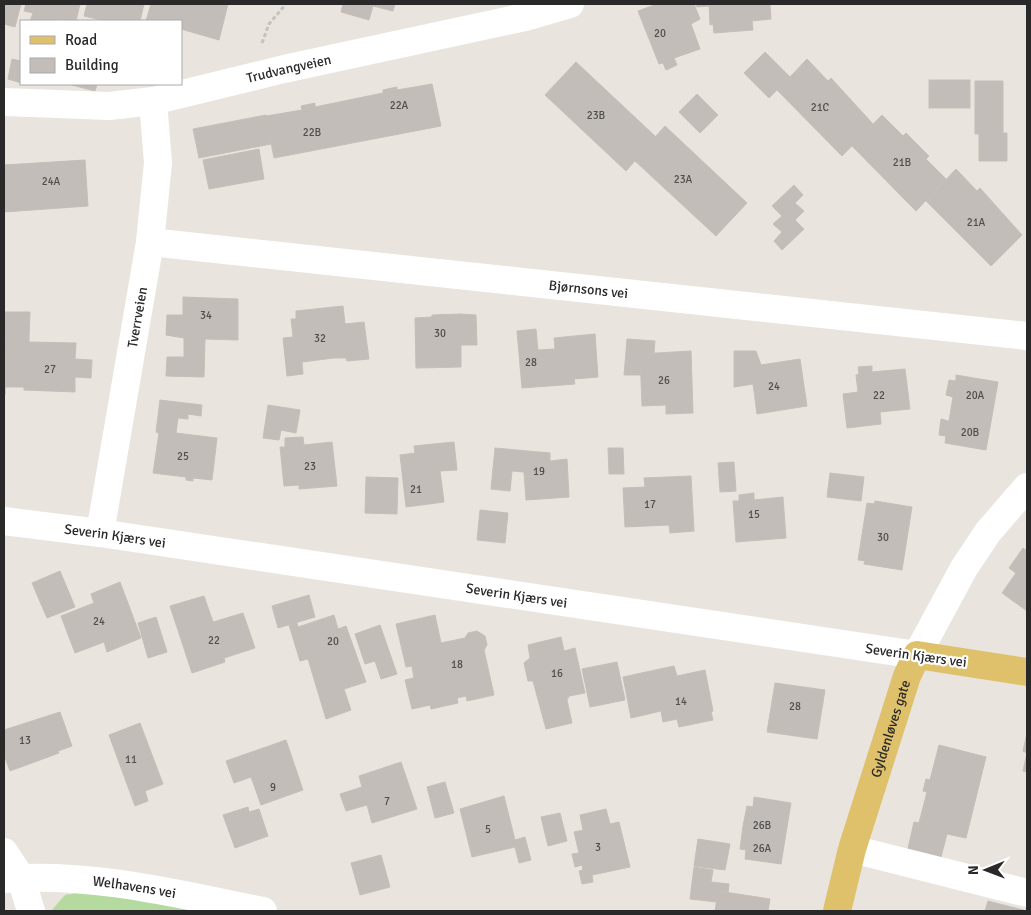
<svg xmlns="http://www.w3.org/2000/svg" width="1031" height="915" viewBox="0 0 1031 915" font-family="Signika,sans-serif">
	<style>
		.green { fill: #b5daa0 }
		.building { fill: #c2bdb9; stroke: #c5bfb7 }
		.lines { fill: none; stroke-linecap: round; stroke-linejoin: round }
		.path { stroke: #c3c3c3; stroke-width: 3; stroke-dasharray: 4 2.5; stroke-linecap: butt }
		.minor { stroke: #fff; stroke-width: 28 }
		.major { stroke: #dfc16c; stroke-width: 28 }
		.labels { text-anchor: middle; stroke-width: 4.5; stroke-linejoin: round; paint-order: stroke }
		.number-label { font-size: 11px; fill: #4f4e4d }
		.street-label { font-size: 14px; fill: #292929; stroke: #fff }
	</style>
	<rect width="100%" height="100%" fill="#e9e4dd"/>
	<polygon class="green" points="77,893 126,896 203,911 51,911 65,895"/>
	<g class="building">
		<polygon points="4,4 21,4 15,27 4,24"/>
		<polygon points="26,4 80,4 76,21 57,19 56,21 30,21 33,13 24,11"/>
		<polygon points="87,4 144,4 140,21 105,21 84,16"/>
		<polygon points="151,4 228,4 219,40 181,29 181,21 146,21"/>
		<polygon points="343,4 395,4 393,11 373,6 369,20 341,12"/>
		<polygon points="657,4 694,4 700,19 691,24 700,49 674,58 677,65 666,70 663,63 659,64 638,11"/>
		<polygon points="695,4 709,4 709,6 697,7"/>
		<polygon points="709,4 770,4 771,19 752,21 753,30 714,33 713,24 710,25"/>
		<polygon points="765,52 790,77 807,59 828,81 831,78 873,124 842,156 777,90 769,98 744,73"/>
		<polygon points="12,59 21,61 21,83 8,79"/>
		<polygon points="576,62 656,137 626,171 545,95"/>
		<rect x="929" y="80" width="41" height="28"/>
		<polygon points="975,81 1003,81 1003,133 1007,133 1007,161 979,161 979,134 975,134"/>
		<polygon points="68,84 97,84 95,91"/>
		<polygon points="432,84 441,126 274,158 266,116 302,110 301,106 315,103 315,107 383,93 383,90 397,87 397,90"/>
		<polygon points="697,94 718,115 700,133 679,112"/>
		<polygon points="266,115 271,144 199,158 193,129"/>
		<polygon points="882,115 903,136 906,133 929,156 926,159 946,179 916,211 852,146"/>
		<polygon points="665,126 747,203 716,236 634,160"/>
		<polygon points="259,149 264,179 209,189 203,160"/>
		<polygon points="85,160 88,206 4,212 4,165"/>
		<polygon points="956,169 977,191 980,188 1022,235 991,266 926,201"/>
		<polygon points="794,185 803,195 795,203 804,211 795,220 804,229 782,250 774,241 782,232 773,224 782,216 772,206"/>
		<polygon points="183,297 238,299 238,340 205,339 204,377 166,376 167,357 184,357 184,338 166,335 167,315 183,315"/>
		<polygon points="343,306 345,324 364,322 369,359 347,361 346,358 334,358 302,362 303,374 287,376 283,338 293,337 291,319 296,319 296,311"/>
		<polygon points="4,312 30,312 29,338 4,337"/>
		<polygon points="460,314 476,315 477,345 461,345 461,367 416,368 415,318 432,317 432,315"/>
		<polygon points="536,329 538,350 555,349 554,338 595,334 598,377 574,379 575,384 522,388 517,331"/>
		<polygon points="4,337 29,338 29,342 76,343 75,359 92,360 91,378 75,377 75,392 24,390 24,387 5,387"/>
		<polygon points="627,339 655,341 654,353 640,354 641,375 624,375"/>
		<polygon points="691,351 693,413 666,414 666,405 642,406 640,354"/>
		<polygon points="734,351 756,351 761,365 800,359 807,406 757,414 753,384 734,387"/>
		<polygon points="4,354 6,355 5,395 4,395"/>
		<polygon points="872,366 872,372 905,369 910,409 880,412 881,424 847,428 843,394 858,392 856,375 859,374 858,367"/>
		<polygon points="956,375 998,382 992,416 951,409 953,397 946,395 949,380 956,381"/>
		<polygon points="160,400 202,405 201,416 188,414 188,419 178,418 176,433 217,438 212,480 193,478 193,481 186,480 186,477 153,473 159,433 156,432"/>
		<polygon points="268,405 300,410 296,433 281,430 279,440 263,438"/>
		<polygon points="951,409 992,416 986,450 945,443 946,436 939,435 941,419 949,421"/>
		<polygon points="303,437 304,445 332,442 337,486 299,489 299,485 284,486 280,447 285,447 285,438"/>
		<polygon points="454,442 457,470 440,471 444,502 406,507 400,455 415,453 414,446"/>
		<polygon points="495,448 550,453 550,461 567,459 569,497 526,500 524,472 512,471 510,491 491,489"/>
		<polygon points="608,448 623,448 624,474 609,474"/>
		<polygon points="734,462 736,491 720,492 718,463"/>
		<polygon points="830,473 864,477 861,501 827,497"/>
		<polygon points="691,476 694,531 670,533 669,525 625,527 623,488 645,487 644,478"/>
		<polygon points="366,477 398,478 397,514 365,513"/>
		<polygon points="754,493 754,500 783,497 786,538 736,542 733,501 739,501 739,495"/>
		<polygon points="875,501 912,507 902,570 864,564 865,561 858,560 867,503 874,504"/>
		<polygon points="480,510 508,513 505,543 477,540"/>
		<polygon points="1023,548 1027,551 1027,611 1002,593 1016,573 1009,568"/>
		<polygon points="60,571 75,607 47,618 32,583"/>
		<polygon points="120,582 141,638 107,652 104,642 75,653 61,616 94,603 91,594"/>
		<polygon points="309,595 315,617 278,628 272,606"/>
		<polygon points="204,596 213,622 243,613 255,648 224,658 225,662 192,673 170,606"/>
		<polygon points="334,615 338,629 346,626 366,682 344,689 351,710 326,719 308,659 300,661 289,625 297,623 298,627"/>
		<polygon points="435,615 441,643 465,638 468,633 477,631 485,636 487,645 484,650 494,695 467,701 466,696 457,698 458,703 431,709 430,705 412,709 405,680 414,678 412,666 406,667 396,624"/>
		<polygon points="156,617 167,652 148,658 138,623"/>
		<polygon points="380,625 397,674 381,679 375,661 365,664 355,634"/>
		<polygon points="561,637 564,651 575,648 585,693 569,696 567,700 572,723 546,729 533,681 528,681 524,663 530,658 528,645"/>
		<polygon points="617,662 625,700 590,707 582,669"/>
		<polygon points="674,666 677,676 705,670 713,711 711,712 713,720 679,727 677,719 663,722 661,711 631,718 623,677"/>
		<polygon points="775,683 825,690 817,739 767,732"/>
		<polygon points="60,712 72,746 58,751 59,753 10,771 4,755 4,730"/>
		<polygon points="140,723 163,784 145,791 148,801 135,806 109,735"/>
		<polygon points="1027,733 1027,753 1023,751"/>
		<polygon points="286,740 303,790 261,805 251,777 234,783 226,761"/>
		<polygon points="939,745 986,757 966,838 947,834 940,861 907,853 914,822 919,823 927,792 923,791 926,779 930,780"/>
		<polygon points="1027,753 1027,772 1023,771"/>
		<polygon points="401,762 417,809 372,823 367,805 346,811 340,794 362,787 359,776"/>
		<polygon points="445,782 454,813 435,818 427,787"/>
		<polygon points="504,796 515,840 525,837 531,860 519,863 515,847 472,857 460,809"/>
		<polygon points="754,797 791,803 786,833 743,826 747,806 753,807"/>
		<polygon points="248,807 249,812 259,809 268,836 235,848 223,815"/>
		<polygon points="606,809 610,824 619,822 630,867 592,875 593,882 582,884 579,871 583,870 582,865 575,867 572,854 579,853 574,832 583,830 580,815"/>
		<polygon points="560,813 567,841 548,846 541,817"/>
		<polygon points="743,826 786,833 781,864 745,859 746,850 740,849"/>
		<polygon points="698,839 730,844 725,870 694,866"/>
		<polygon points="381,855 390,887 360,895 351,863"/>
		<polygon points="694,867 713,870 711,882 729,884 728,893 718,891 716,902 690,899"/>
		<polygon points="718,891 770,899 768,911 715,911"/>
		<polygon points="988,901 1027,911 985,911"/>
	</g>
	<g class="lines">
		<polyline class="path" points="262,43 269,24 286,4"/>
		<g class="minor">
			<path id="s1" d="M4,102L109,106L153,101L284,69L525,17L570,4"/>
			<path id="s2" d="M150,242L1027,336"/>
			<path id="s3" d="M4,521L100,533L917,655L964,568L988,532L1027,487"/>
			<path id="s4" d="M100,533L150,242L158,163L153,101"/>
			<polyline points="852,849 1027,893"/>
			<polyline points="4,852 21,878 31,911"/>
			<path id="s5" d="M4,879C91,872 178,894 263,911"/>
		</g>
		<path class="major" id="s6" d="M837,911L852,849L907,676L917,655L1027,672"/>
	</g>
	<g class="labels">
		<g class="number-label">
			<text x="660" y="37">20</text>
			<text x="399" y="109">22A</text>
			<text x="820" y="111">21C</text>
			<text x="596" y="119">23B</text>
			<text x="312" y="136">22B</text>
			<text x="902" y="166">21B</text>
			<text x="683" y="183">23A</text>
			<text x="51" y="185">24A</text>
			<text x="976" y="226">21A</text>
			<text x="206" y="319">34</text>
			<text x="440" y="337">30</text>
			<text x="320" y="342">32</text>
			<text x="531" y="366">28</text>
			<text x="50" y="373">27</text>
			<text x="664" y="384">26</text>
			<text x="774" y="390">24</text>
			<text x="879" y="399">22</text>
			<text x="975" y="399">20A</text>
			<text x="970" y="436">20B</text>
			<text x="183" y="460">25</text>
			<text x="310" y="470">23</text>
			<text x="539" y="475">19</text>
			<text x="416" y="493">21</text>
			<text x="650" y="508">17</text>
			<text x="754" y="518">15</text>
			<text x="883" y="541">30</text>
			<text x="99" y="625">24</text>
			<text x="214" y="644">22</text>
			<text x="333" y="645">20</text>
			<text x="457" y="668">18</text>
			<text x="557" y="677">16</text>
			<text x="681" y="705">14</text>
			<text x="795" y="710">28</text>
			<text x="25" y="744">13</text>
			<text x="131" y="763">11</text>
			<text x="273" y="791">9</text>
			<text x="387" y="805">7</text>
			<text x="762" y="829">26B</text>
			<text x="488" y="833">5</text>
			<text x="598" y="851">3</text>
			<text x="762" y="852">26A</text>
		</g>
		<g class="street-label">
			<text dy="5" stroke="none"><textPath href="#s1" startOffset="289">Trudvangveien</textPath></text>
			<text dy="5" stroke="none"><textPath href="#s2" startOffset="441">Bjørnsons vei</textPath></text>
			<text dy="5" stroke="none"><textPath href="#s4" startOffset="219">Tverrveien</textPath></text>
			<text dy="5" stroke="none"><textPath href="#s3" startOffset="112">Severin Kjærs vei</textPath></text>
			<text dy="5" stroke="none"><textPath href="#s3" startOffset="518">Severin Kjærs vei</textPath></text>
			<text transform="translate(916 655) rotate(8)" y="5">Severin Kjærs vei</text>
			<text dy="5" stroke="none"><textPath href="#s6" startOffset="190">Gyldenløves gate</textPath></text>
			<text dy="5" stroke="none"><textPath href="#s5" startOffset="131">Welhavens vei</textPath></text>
		</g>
	</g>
	<rect width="1031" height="915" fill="none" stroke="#292929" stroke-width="10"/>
	<rect x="20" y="20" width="162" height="65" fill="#ffffff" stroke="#a9a9a9"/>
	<rect x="30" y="36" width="25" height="8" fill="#dfc16c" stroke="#a9a9a9"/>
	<text x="65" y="45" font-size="15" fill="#292929">Road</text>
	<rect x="30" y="58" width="25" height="15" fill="#c2bdb9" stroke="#a9a9a9"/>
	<text x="65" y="70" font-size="15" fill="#292929">Building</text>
	<g transform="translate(986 870) rotate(269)" stroke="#ffffff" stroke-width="4" paint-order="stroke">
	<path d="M0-4L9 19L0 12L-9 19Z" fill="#292929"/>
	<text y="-8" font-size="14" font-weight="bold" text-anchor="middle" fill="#292929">N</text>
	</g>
</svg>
